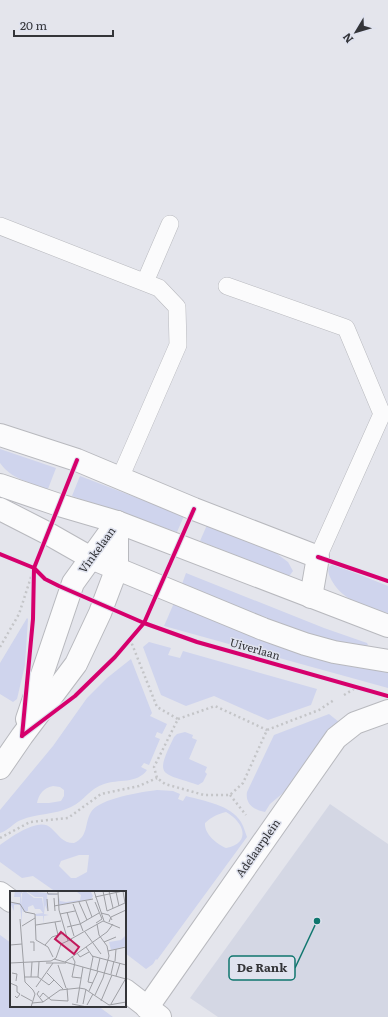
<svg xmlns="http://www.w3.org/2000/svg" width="388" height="1017" viewBox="0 0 388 1017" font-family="Literata,serif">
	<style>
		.built { fill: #d4d7e4 }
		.green { fill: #cfd4ed; fill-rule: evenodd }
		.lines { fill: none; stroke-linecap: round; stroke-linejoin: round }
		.service-casing { stroke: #b8b9be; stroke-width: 18 }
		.minor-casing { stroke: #b8b9be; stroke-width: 24 }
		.secondary-casing { stroke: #b8b9be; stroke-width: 24 }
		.path { stroke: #c4c5c8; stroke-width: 2.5; stroke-dasharray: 2 3; stroke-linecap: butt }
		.service { stroke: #fbfbfc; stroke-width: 17 }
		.minor { stroke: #fbfbfc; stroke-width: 22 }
		.secondary { stroke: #fbfbfc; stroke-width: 22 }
		.cycleway-casing { stroke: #e0e3ef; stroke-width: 6 }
		.cycleway { stroke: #d6006c; stroke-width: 4 }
		.labels { text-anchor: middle; stroke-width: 3; stroke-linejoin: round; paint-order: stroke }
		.street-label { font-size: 11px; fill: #343539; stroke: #e0e3ef }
		.inset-road { fill: none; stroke: #9e9fa4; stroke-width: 1 }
		.view { fill: #c2185b; fill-opacity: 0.15; stroke: #c2185b; stroke-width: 2 }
		.inset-edge { fill: none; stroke: #343539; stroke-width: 2 }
		.leader { fill: none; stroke: #0f766e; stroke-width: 1.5 }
		.callout-dot { fill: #0f766e; stroke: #e0e3ef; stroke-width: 1.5 }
		.callout { fill: #e0e3ef; stroke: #0f766e; stroke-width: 1.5 }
		.callout-label { font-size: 12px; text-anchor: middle; font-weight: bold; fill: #343539 }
	</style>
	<rect width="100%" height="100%" fill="#e4e5ec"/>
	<polygon class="built" points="330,804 388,844 388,1017 218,1017 190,998"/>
	<g class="green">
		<path d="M0,449L56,468L48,489C31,483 11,479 0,463Z"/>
		<polygon points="80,476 184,516 177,532 72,496"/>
		<polygon points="207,525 276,553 288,562 293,571 290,575 287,576 200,541"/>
		<path d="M333,564L388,586V613C367,607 344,602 332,581C330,577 327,572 329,567Z"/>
		<path d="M186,573L324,628L367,643L368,645L366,647C302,637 242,609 182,584Z"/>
		<polygon points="174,603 388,671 388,688 164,626"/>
		<polygon points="27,618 28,619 25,665 17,699 13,702 0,694 0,663"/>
		<polygon points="149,642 171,648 168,655 180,658 183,651 317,689 311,705 268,720 214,696 186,706 161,695 143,647"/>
		<path d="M131,659L152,713L150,716L167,724L162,734L157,732L155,737L160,739L149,765L144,763L141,767L147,770C137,784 118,779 104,784C90,788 84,801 71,807C55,815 37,813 21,820C13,823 8,831 0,833V810L53,746L87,698L107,678ZM53,786L60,787L64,790V796L61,801L49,803H37C39,794 43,788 53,786Z"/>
		<path d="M329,714L339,722L289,788L270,804L265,812C254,810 245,804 247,792L274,735Z"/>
		<path d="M185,732L193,735L192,738L197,740L189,759L207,767L205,772L207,774L203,782L198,785C161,772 154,778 174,737L177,734Z"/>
		<path d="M157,790L173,791L180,794L178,799L183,801L186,796C204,801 231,805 241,822C244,827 245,832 247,837L157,960L156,959L153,964L146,969L125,953V892H56L33,876L22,878L0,862V845C10,838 39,816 51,828C59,835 62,843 74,843C89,836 84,824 91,812C100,798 142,792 157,790ZM226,812C244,822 252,843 226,848C217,844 204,834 205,823C211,817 218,814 226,812ZM79,855H89L87,872L76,878H71L59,866L61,861Z"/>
		<polygon points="0,935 11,943 11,1006 98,1006 113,1017 0,1017"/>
	</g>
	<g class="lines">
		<defs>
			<g id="service">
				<polyline points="0,226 159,288 177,307 178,345 120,478"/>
				<polyline points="145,282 170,224"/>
				<polyline points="227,286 346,328 382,414 318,557"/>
			</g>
			<g id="minor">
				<polyline points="0,435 77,460 194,509 318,557 311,597"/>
				<polyline points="27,719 73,583 117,522"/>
				<polyline points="0,768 22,736 76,664 100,613 117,568 117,522"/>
				<polyline points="0,893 11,901"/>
				<polyline points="125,990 160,1017"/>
				<polyline points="147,1008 336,738 355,723 388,711"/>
			</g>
			<g id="secondary">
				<polyline points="0,485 59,505 117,522 388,626"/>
				<polyline points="0,509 47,533 91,558 263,629 305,644 334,652 388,661"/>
			</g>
		</defs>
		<use href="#service" class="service-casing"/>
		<use href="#minor" class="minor-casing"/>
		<use href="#secondary" class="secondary-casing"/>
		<g class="path">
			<polyline points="130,639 157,707 178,719 154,767 157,778 165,784 204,795 230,795 243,783 267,730 319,710 334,700"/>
			<polyline points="0,647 19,614 34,568"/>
			<polyline points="344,695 357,687"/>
			<polyline points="178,719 215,706 267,730"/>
			<polyline points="230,795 246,815"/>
			<polyline points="0,838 30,822 68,818 101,794 139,786 157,778"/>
		</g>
		<use href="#service" class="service"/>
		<use href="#minor" class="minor"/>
		<use href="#secondary" class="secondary"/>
		<defs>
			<g id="cycleway">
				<polyline points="0,554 34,568 45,579 59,586 144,623 197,642 388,696"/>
				<polyline points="318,557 388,581"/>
				<polyline points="22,736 75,696 115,657 144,623 194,509"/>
				<polyline points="22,736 33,619 34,568 77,460"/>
			</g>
		</defs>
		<use href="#cycleway" class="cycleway-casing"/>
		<use href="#cycleway" class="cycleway"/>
	</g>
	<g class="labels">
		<g class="street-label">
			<text transform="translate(97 550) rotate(-54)" y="4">Vinkelaan</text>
			<text transform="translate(255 649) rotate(16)" y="4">Uiverlaan</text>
			<text transform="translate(258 848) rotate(-55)" y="4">Adelaarplein</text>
		</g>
	</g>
	<g transform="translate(10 891)">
		<rect width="116" height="116" fill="#e4e5ec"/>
		<path d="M5,0H13L11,3L12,14V2L15,0L24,7H32L34,20L33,6H25L16,0L47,3L48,13L47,4H37L38,21L35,14L34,23L39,24L34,25L33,33V25H26L25,23L33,22L30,18H25L23,14L18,16V20L13,21L12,17V34L10,14H4V20L0,12H10V6H4ZM67,1H81L83,5L81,8L49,14V6L50,10L56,11L70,9L71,4ZM116,44V55L101,59L99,51L111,49Z" fill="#cfd4ed"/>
		<path class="inset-road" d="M37,0L38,3H48M48,0L49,19L58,50M54,0H80M84,0L94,30M93,0L97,20L115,12L113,0M99,0L103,17M106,1L109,15M85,6L113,0M44,7L45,20M37,8L38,20M76,10L82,26M0,11L10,13L15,21L25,23L26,49L38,56L43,66M69,11L77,29M85,11L92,28L86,32M63,13L73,40M44,15L83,8M57,21L64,45M91,22L99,24L102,29M50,23L65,20M10,28L14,79M45,31L48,44M99,31L101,26L116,19M26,34L51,30M12,35L25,27M57,36L70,33L89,22M75,41L91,63M61,48L93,30L110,37M20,51H24V60M94,51L106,46M0,54L12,53M35,54L42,46L54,42M76,56L83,66L78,91L83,92M98,60L116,56M67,62L70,66L79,61M62,65L65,71L62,86L71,87M82,65L116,74M44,68L116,88M105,70L106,58M55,71L97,41L103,33M0,72L41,70L46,67L51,53L62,48M36,72H56M48,74L56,97M14,79L15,91L23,99M87,80L90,67M2,82L7,83L6,90M37,82L53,98M101,83L104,70M106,85L110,72M14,86H28L39,94L44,89M21,86L22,71M28,86L29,71M0,90V72M0,92L7,95V101L10,103L7,107L5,105M26,96L43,72M57,97L58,110M29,100L27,103L33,111M79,100L88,80M11,104L22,110M85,104L93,87L99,65L97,55L89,44L87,33M30,106L33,102L41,109L58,110M91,110L102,84M22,112L33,111L50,99L69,97L75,98L99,114L116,111M67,112L73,76M62,113L77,116M73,113L76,98M101,113L116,87M77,114L83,103M21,116L25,103L23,99"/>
		<path class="view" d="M51,41L69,56L64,63L45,48Z"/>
		<rect width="116" height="116" class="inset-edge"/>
	</g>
	<path class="leader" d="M317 921L295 968"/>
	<circle class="callout-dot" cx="317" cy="921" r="4"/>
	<rect class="callout" x="229" y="956" width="66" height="24" rx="4"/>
	<g class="callout-label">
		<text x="262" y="972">De Rank</text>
	</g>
	<g transform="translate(356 32) rotate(232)" stroke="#e0e3ef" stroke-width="3" paint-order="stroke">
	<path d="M0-3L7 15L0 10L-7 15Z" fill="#343539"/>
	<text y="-6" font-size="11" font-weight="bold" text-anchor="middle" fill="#343539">N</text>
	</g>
	<path d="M14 30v6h99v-6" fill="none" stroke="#343539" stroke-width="2"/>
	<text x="20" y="30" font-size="12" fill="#343539" stroke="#e0e3ef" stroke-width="3" paint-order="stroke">20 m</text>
</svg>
